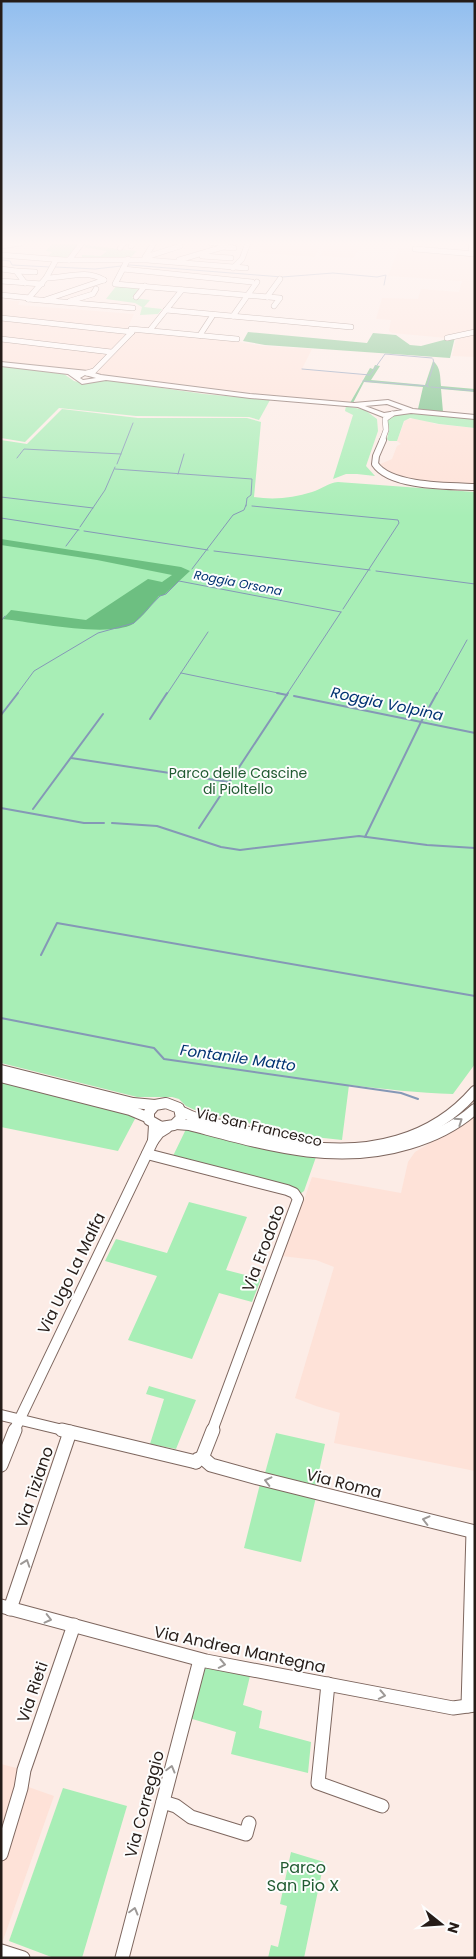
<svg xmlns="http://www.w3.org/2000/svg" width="476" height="1959" viewBox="0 0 476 1959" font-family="Poppins,sans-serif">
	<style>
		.built { fill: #fee2d8 }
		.green { fill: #a8eeb6 }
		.forest { fill: #6dbf81 }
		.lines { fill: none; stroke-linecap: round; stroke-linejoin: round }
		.stream-far1 { stroke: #8598b6; stroke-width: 1 }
		.stream { stroke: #8598b6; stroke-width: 2 }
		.minor-far3-casing { stroke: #7e675f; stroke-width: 6 }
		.minor-far2-casing { stroke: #7e675f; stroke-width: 8 }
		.minor-far1-casing { stroke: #7e675f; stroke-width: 12 }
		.minor-casing { stroke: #7e675f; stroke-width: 15 }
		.major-casing { stroke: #7e675f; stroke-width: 2 }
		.minor-far3 { stroke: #fff; stroke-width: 5 }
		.minor-far2 { stroke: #fff; stroke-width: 6 }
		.minor-far1 { stroke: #fff; stroke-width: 10 }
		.minor { stroke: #fff; stroke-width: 13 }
		.major { fill: #fff; fill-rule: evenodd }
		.oneway { stroke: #9d9997 }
		.labels { text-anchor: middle; stroke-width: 4; stroke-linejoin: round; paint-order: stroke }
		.far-water-label { font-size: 12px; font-style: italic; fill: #023372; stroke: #fdfdfd }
		.park-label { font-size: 14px; fill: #215b32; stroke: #fdfdfd }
		.street-label { font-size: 14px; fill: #251c18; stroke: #fdfdfd }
		.water-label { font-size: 15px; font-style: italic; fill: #023372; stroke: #fdfdfd }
		.near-street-label { font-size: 16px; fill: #251c18; stroke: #fdfdfd }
		.near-park-label { font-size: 16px; fill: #215b32; stroke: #fdfdfd }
	</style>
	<rect width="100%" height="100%" fill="#fcece6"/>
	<g class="built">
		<polygon points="264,243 317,243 320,245 315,257 259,253"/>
		<polygon points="326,243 329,243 361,246 353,258 320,256"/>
		<polygon points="399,248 475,255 475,357 452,356 457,335 446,338 392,333 389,331 391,320 376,319 382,298 418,299 421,289 459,292 462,281 388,276"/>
		<polygon points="1,300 20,301 18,305 134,314 127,329 124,329 133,331 216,338 264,346 312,349 302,369 365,375 350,403 252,393 100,374 93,372 1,362"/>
		<polygon points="418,418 435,424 475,428 475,486 395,477 378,465 392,459 397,446 401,444 397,441 405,420"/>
		<polygon points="475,1116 475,1471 334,1443 340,1413 316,1406 295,1398 334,1267 316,1260 281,1256 300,1203 304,1200 312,1177 401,1193 408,1162 415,1152"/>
		<polygon points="1,1764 24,1770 20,1784 54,1796 1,1946"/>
	</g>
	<g class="green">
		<polygon points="57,243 79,243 67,257 69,258 47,258 52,252 46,251 50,246"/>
		<polygon points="86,245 137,251 130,258 82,259 82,255 101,256 107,251 83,247"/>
		<polygon points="117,285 140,287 132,298 150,300 144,307 162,309 158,314 140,315 142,307 135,303 106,299"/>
		<polygon points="1,366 64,374 74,381 82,383 107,380 204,394 270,400 259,420 249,417 136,416 59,408 25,442 1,438"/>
		<polygon points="346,406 365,410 377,419 378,431 366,466 375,476 357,474 346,474 333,479 353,415 345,411"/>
		<path d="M62,409L138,418H247L261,422L254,497C274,500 293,498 312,492C322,489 328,483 338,482L475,492V1064L453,1094C419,1093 384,1089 349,1085L342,1140L296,1135L195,1110L186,1106L179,1099L172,1097H137L1,1063V440L27,444Z"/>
		<polygon points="407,412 475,418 475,428 439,424 410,418 404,421 397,441 389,441 387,439 389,429 387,420 394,415"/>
		<polygon points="1,1079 137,1115 118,1151 1,1127"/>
		<polygon points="187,1127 288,1153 316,1157 304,1191 300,1194 173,1156"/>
		<polygon points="189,1202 247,1217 226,1270 261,1279 252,1302 219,1293 192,1359 128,1340 157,1276 105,1261 116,1239 167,1253"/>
		<polygon points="149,1386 196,1400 176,1449 150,1444 164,1399 146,1394"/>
		<polygon points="276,1433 325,1444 316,1485 265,1473"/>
		<polygon points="260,1484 316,1497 301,1562 244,1548"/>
		<polygon points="203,1663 250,1676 243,1705 262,1711 259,1728 311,1742 308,1773 231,1754 236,1732 189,1718"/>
		<polygon points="63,1788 127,1806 82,1958 54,1958 9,1941"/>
		<polygon points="291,1852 324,1862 304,1958 268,1958 271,1945 278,1947 287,1906 280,1904"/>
	</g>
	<g class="forest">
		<polygon points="248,332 367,343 373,333 396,335 410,345 421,346 455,337 450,358 265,345 243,341"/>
		<path d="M433,361C441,367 440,377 441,386L475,389V392L441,389L443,412H440L418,409L423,387L364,382L353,403H350L370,368L373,369L375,365L380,366L371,380L425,385Z"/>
		<path d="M1,539L181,567L190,571L164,595L159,596C152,604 143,617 133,624C108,638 32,622 3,619L11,610L86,620L148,579L162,582L172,575L97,560L1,545Z"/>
	</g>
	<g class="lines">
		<g class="stream-far1">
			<polyline points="1,260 10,261 12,265 50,267"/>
			<polyline points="55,267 95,269 130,265 282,277 333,273 377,277 386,275 384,285"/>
			<polyline points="302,369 370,375 385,354 432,358"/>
			<polyline points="363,381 427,386"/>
			<polyline points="429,387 427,386 434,363 433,359"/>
			<polyline points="431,387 475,391"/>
			<polyline points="17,458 24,449 121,454"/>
			<polyline points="117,464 133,423"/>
			<polyline points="115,469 252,479 251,495 247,498 246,506"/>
			<polyline points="178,474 184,454"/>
			<polyline points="1,497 93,508"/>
			<polyline points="252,506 398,520 399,523 343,609"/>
			<polyline points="1,518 79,530"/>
			<polyline points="80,527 105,490 115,467"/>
			<polyline points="84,531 208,550"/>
			<polyline points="66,546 78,530"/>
			<polyline points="214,551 370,570"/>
			<polyline points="192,569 233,515 244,510 246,505"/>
			<polyline points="376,571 475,584"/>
			<polyline points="1,621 5,616"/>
			<polyline points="181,673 283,694"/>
			<polyline points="17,694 34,671 98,633 134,623 160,596 166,594 179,581 341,612"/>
			<polyline points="167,694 208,632"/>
			<polyline points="287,694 341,612"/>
			<polyline points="437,694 467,640"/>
		</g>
		<g class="stream">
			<polyline points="277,693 287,695"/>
			<polyline points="294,696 475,733"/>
			<polyline points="1,715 18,693"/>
			<polyline points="150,719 167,693"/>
			<polyline points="71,758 229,782"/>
			<polyline points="1,808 84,823 104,823"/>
			<polyline points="33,809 103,714"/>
			<polyline points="112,823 157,826 221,847 240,850 359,836 427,845 475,848"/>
			<polyline points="199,828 288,693"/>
			<polyline points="365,837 421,722 437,693"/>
			<polyline points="41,955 57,923 475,996"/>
			<polyline points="1,1018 154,1048 164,1059 401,1093 418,1099"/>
		</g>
		<defs>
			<g id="minor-far3">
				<polyline points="211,243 226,243"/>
				<polyline points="471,243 472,254"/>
				<polyline points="1,246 21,243"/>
				<polyline points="131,246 133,243"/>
				<polyline points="120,248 124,243"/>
				<polyline points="415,249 475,254"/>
				<polyline points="1,255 64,260 147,260 246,268"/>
				<polyline points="202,256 231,258"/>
				<polyline points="145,257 154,243"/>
				<polyline points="146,257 180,246"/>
				<polyline points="128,259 115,284 280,298 274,306"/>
				<polyline points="69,260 82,243"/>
				<polyline points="179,260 223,247 234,248"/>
				<polyline points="233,268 242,259 248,243"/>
				<polyline points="1,269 16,271 25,283"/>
				<polyline points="123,269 252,282"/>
				<polyline points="16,271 35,272"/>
				<path d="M46,278C66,278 86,269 104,280"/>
				<polyline points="1,281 42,284"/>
				<polyline points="1,295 30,298"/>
				<polyline points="136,297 145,286"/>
				<polyline points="267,297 280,279"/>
				<polyline points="28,299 133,308"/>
				<polyline points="28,299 46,278 56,260"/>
				<polyline points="45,300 104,280"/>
				<polyline points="70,301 93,294 96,289"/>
				<polyline points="166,310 351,327"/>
				<polyline points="233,316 257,282"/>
				<polyline points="1,318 132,332"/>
				<polyline points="131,329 237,339"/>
				<polyline points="150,330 182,290"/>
				<polyline points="200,335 213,315"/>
				<polyline points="447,338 475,332"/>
				<polyline points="1,339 111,352"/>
				<polyline points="87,373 94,371 132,332"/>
				<polyline points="382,441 386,430 385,419 392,414"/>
			</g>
			<path id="minor-far2" d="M383,440L376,456L375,464C390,487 449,486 475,487"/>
			<g id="minor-far1">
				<polyline points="1,1070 133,1103 155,1105"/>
				<polyline points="1,1077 130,1110 149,1118"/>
				<polygon points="166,1103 179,1108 181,1118 174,1125 161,1127 149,1120 149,1112 155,1105"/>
				<path d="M180,1111C201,1122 223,1125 245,1131C265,1136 284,1143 305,1146C368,1155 432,1141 475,1091"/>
				<path d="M176,1124L189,1125C262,1144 334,1167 409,1144C433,1137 456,1126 475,1109"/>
				<polyline points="154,1125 153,1141 159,1133 167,1128"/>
				<polyline points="147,1154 287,1190 294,1193 298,1199 212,1431"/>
				<polyline points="1,1415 67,1431"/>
				<polyline points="14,1431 153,1141"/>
			</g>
			<g id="minor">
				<polyline points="62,1430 196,1462"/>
				<polyline points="202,1458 213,1430"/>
				<polyline points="196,1462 198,1459 203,1458 211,1465 258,1478 475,1532"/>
				<polyline points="1,1465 15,1430"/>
				<polyline points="1,1606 206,1661 453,1708 475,1705"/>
				<polyline points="10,1609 70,1432"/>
				<polyline points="328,1684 318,1783 382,1806"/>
				<polyline points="468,1706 473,1532"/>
				<polyline points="163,1802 176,1806 191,1817 246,1834 249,1823"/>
				<polyline points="1,1854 21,1788 24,1770 74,1625"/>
				<polyline points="1,1951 23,1958"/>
				<polyline points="122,1958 200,1660"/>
			</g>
			<path id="major" d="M1,362L88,371L101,375L250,394L354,403L388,400L413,409L475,415V419L411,413L383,417L358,407L250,398L106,380L82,384L68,374L1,366ZM85,375L96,378L83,380L80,378ZM387,404L403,410L384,413L365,406Z"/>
		</defs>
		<use href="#minor-far3" class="minor-far3-casing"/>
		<use href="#minor-far2" class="minor-far2-casing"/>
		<use href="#minor-far1" class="minor-far1-casing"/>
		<use href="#minor" class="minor-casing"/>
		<use href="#major" class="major-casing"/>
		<use href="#minor-far3" class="minor-far3"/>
		<use href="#minor-far2" class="minor-far2"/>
		<use href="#minor-far1" class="minor-far1"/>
		<use href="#minor" class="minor"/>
		<use href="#major" class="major"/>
	</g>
	<defs><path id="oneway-chevron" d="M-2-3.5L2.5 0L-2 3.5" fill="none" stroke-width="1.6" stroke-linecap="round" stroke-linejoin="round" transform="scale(1.25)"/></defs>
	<g class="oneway">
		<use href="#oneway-chevron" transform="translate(459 1121) rotate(-34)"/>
		<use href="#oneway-chevron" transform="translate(268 1481) rotate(-166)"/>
		<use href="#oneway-chevron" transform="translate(426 1520) rotate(-166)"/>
		<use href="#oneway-chevron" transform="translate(26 1563) rotate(-71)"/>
		<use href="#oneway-chevron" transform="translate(48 1619) rotate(14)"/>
		<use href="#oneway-chevron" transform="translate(222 1664) rotate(11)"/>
		<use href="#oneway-chevron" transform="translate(382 1695) rotate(11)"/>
		<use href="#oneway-chevron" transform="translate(171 1769) rotate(-75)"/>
		<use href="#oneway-chevron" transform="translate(134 1911) rotate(-75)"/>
	</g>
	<linearGradient id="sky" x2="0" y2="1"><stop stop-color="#91beef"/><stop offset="0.47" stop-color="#fef6f4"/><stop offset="1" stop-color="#fef6f4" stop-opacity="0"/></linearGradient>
	<rect width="476" height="517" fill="url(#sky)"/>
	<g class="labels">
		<g class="far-water-label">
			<text transform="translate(238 583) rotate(11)" y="4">Roggia Orsona</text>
		</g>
		<g class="park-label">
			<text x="238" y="778">Parco delle Cascine<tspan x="238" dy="16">di Pioltello</tspan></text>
		</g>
		<g class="street-label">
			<text transform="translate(259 1127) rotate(13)" y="5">Via San Francesco</text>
		</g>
		<g class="water-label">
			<text transform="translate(387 704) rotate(12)" y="5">Roggia Volpina</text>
			<text transform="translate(238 1058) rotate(8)" y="5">Fontanile Matto</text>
		</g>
		<g class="near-street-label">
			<text transform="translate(263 1248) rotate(-69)" y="6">Via Erodoto</text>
			<text transform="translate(71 1273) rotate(-64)" y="6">Via Ugo La Malfa</text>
			<text transform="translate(344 1483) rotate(14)" y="6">Via Roma</text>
			<text transform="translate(34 1487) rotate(-71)" y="6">Via Tiziano</text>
			<text transform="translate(240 1649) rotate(12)" y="6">Via Andrea Mantegna</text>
			<text transform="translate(32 1692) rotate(-71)" y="6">Via Rieti</text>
			<text transform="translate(144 1804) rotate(-75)" y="6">Via Correggio</text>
		</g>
		<g class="near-park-label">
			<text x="303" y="1873">Parco<tspan x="303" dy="18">San Pio X</tspan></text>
		</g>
	</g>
	<rect width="476" height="1959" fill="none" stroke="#251c18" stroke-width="5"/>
	<g transform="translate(441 1924) rotate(107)" stroke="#fdfdfd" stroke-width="4" paint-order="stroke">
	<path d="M0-4L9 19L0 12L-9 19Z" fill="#251c18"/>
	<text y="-8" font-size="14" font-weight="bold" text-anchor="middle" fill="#251c18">N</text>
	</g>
</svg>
